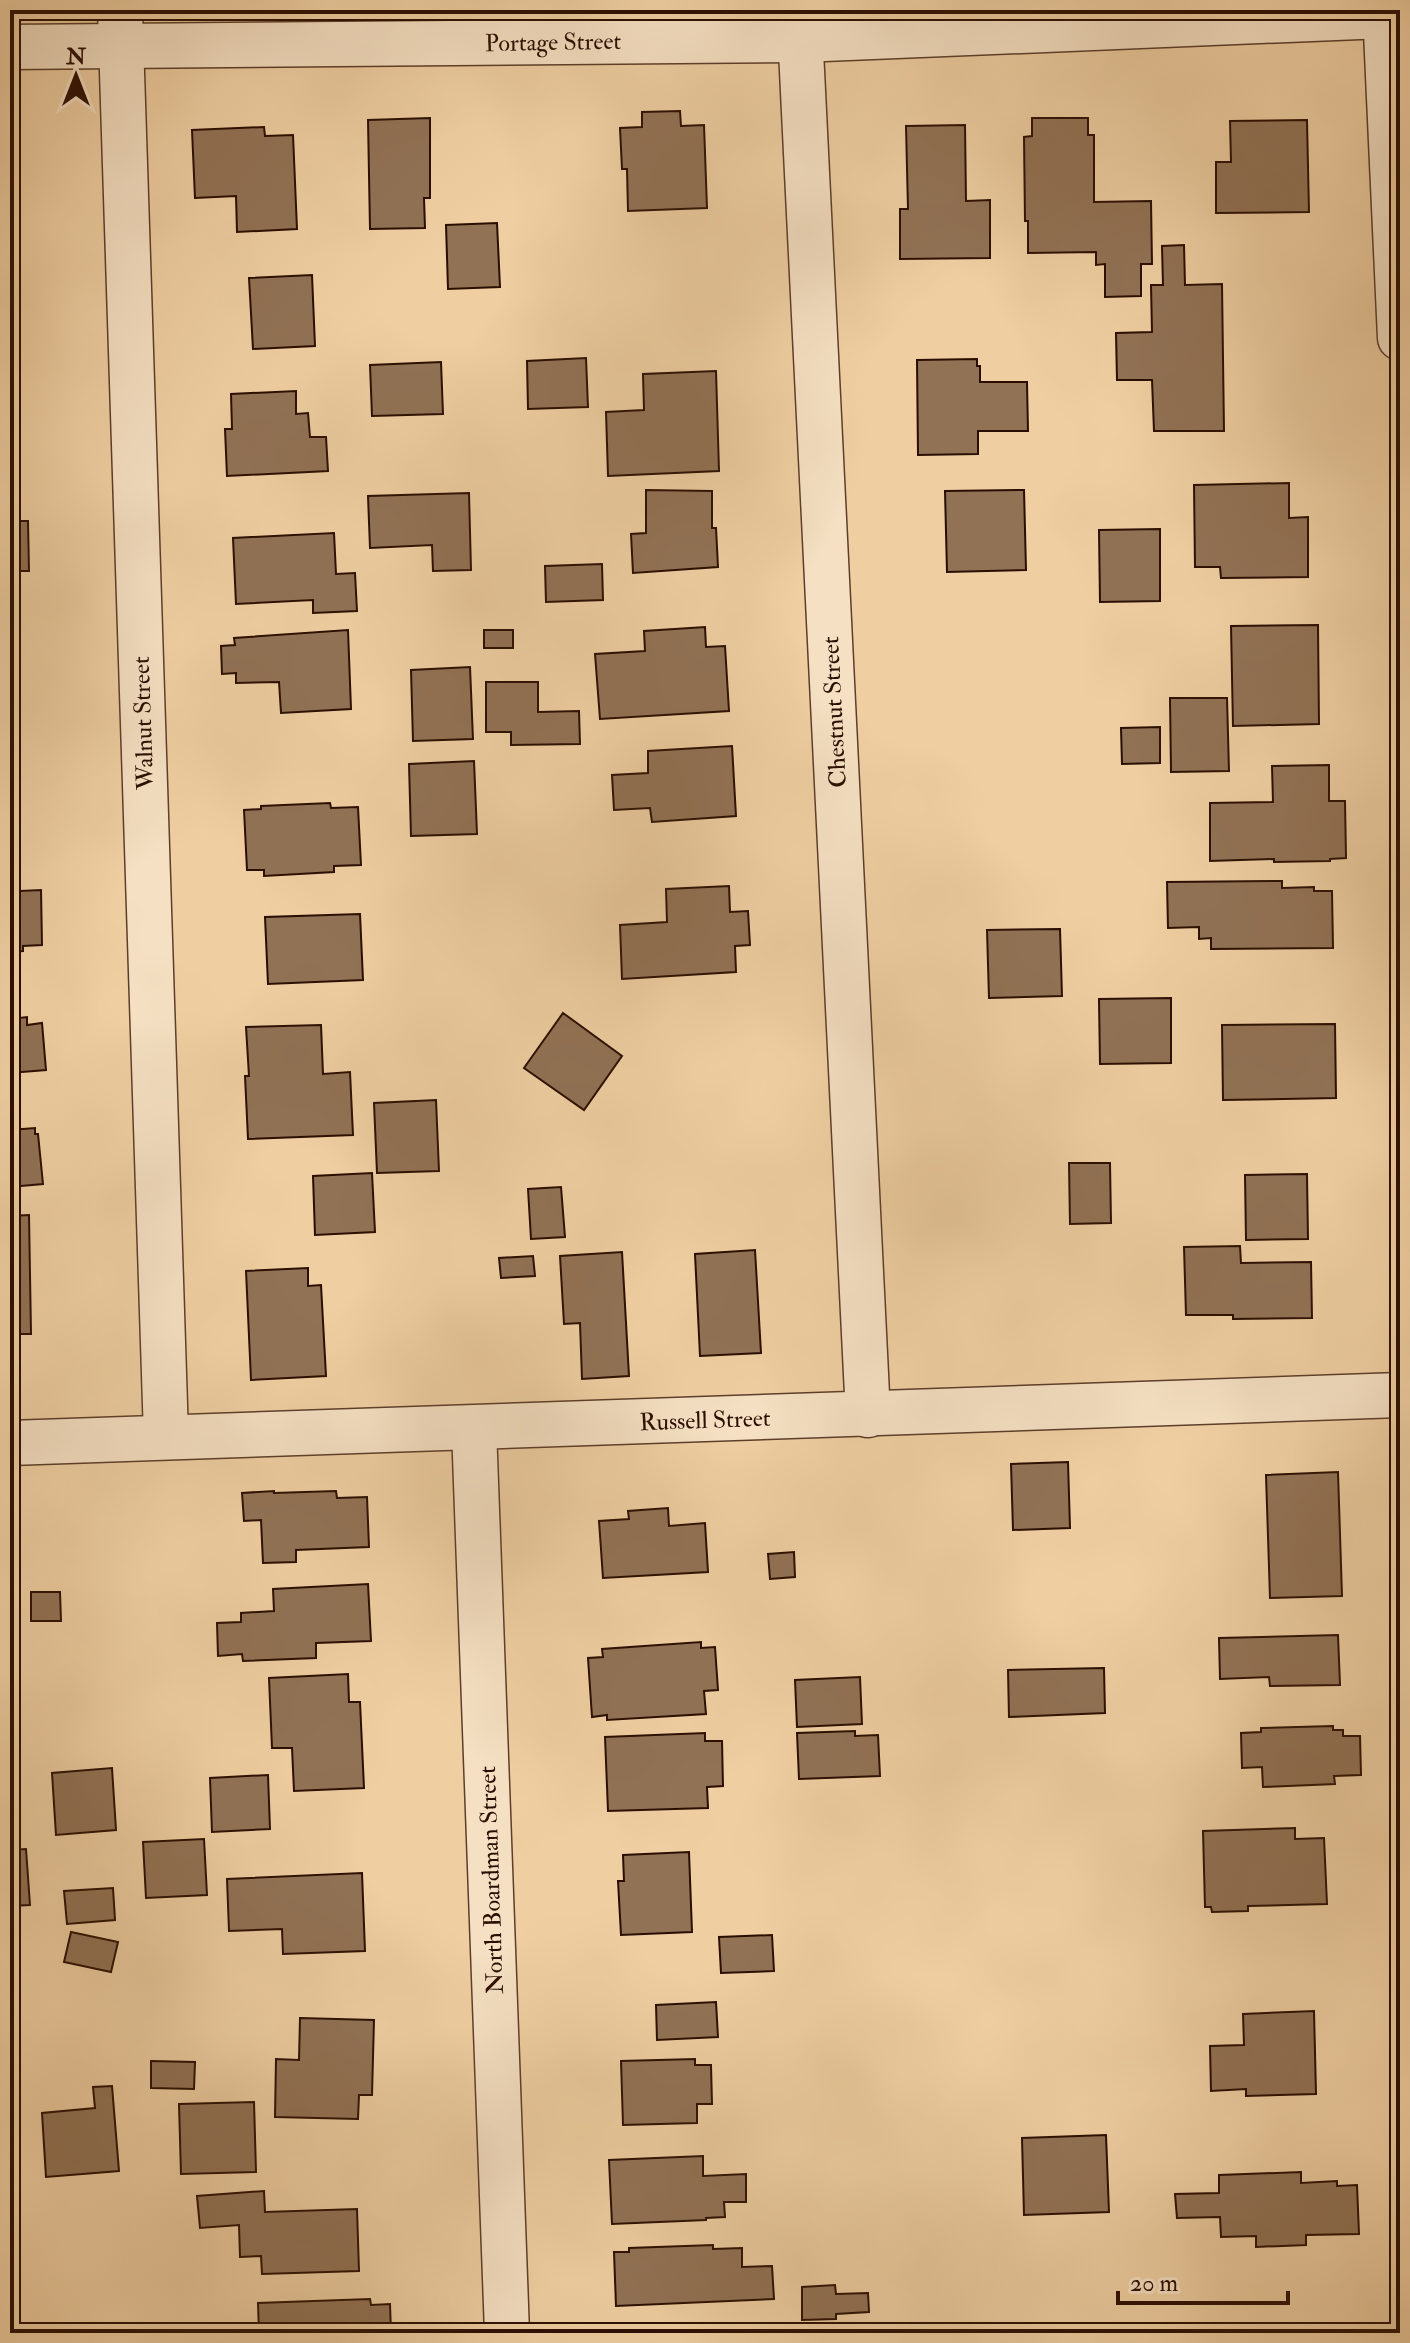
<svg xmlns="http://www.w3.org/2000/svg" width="1410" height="2343" viewBox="0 0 1410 2343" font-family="'IM FELL Double Pica',serif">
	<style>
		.building { fill: #917255; stroke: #2b0e02; stroke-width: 2 }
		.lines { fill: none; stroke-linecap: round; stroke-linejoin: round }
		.minor-casing { stroke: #5c3e2a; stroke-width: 47 }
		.minor { stroke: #f5e0c3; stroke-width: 44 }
		.labels { text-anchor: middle; stroke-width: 6; stroke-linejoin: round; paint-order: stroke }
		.street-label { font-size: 24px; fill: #2b0e02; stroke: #f5e0c3 }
	</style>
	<rect width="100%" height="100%" fill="#efcfa2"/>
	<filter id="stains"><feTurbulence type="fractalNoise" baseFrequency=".0025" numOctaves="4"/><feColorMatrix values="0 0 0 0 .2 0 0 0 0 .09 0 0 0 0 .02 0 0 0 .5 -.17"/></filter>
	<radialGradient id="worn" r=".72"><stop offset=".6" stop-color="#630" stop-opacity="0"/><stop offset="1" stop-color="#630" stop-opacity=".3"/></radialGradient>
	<g class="building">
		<polygon points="680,111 681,126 704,125 707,208 628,211 627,169 622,169 620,128 642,127 642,112"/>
		<polygon points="430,118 430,198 424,198 425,228 370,229 368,120"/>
		<polygon points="1032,118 1088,118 1088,135 1094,135 1094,202 1151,201 1152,264 1141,264 1141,296 1105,297 1105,264 1096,265 1096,252 1028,253 1028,221 1025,221 1024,137 1032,136"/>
		<polygon points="1307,120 1309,212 1216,213 1216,162 1231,162 1230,121"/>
		<polygon points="965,125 966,201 990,200 990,258 900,259 900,209 908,209 906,126"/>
		<polygon points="264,127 265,136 293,135 297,229 237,232 236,196 195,198 192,130"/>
		<polygon points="497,223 500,287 448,289 446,225"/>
		<polygon points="1184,245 1185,285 1222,284 1224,431 1154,431 1152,380 1117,380 1116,333 1152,332 1151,285 1163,285 1162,246"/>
		<polygon points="312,275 315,346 253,349 249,278"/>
		<polygon points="586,358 588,407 528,409 527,361"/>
		<polygon points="977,359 977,366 980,366 980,382 1027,382 1028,431 978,431 978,454 918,455 917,360"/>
		<polygon points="441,362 443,414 372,416 370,365"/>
		<polygon points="716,371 719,471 608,476 606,412 644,410 643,374"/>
		<polygon points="296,391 296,414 308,413 310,437 326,437 328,471 227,476 225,429 232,429 231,394"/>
		<polygon points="1289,483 1289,518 1308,517 1308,577 1221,578 1220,567 1195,567 1194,485"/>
		<polygon points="646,490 712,491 712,528 716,528 718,567 633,573 631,534 646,533"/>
		<polygon points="1024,490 1026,570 947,572 945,491"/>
		<polygon points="469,493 471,570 433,571 432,545 370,548 368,496"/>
		<polygon points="10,521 28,521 29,571 10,571"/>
		<polygon points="1160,529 1160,601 1100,602 1099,530"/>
		<polygon points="334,533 336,574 355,573 357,611 313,613 313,600 236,604 233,538"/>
		<polygon points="602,564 603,600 546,602 545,566"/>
		<polygon points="1318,625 1319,724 1233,726 1231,626"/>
		<polygon points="705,627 706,647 725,646 729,711 600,719 595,654 645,651 644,631"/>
		<polygon points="348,630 351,709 281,713 279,682 236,683 236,673 222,674 221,646 235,645 234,638"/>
		<rect x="484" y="630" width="29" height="18"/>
		<polygon points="470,667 473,739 413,741 411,670"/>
		<polygon points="486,682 538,682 538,712 579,711 580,744 511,745 511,732 486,732"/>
		<polygon points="1170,698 1227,698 1229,771 1171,772"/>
		<polygon points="1160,727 1160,763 1122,764 1121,728"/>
		<polygon points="732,746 736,816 652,822 650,808 614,810 612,775 648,773 648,751"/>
		<polygon points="474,761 477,834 411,836 409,764"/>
		<polygon points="1329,765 1329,801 1345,801 1346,858 1330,859 1330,861 1274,862 1274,859 1210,861 1210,803 1273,802 1272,766"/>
		<polygon points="330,803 331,808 358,807 361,865 334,866 334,872 264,876 264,870 247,870 244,810 261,809 261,806"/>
		<polygon points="1282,881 1282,888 1314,887 1314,891 1332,891 1333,948 1211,949 1211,938 1199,939 1199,927 1168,928 1167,882"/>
		<polygon points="10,886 20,886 20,891 41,890 42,945 23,946 23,951 10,952"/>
		<polygon points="729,886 730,912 748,911 750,945 735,946 736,972 622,979 620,925 667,922 666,889"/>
		<polygon points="360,914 363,980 268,984 265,917"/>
		<polygon points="1060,929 1062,996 989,998 987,930"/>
		<polygon points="1171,998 1171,1063 1100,1064 1099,999"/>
		<polygon points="563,1013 622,1056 584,1110 524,1068"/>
		<polygon points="27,1017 27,1025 42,1023 46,1070 10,1073 10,1019"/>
		<polygon points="1335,1024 1336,1098 1223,1100 1222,1025"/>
		<polygon points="321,1025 323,1074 350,1072 353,1135 248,1139 245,1076 249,1076 246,1027"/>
		<polygon points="436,1100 439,1171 377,1173 374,1103"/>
		<polygon points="35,1128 35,1134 38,1134 43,1184 10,1187 10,1130"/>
		<polygon points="1069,1163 1110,1163 1111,1223 1070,1224"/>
		<polygon points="372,1173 375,1232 315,1235 313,1176"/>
		<polygon points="1307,1174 1308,1239 1246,1240 1245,1175"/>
		<polygon points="561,1187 565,1237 531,1239 528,1189"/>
		<polygon points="29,1215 31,1334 10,1334 10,1216"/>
		<polygon points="1240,1246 1241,1263 1311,1262 1312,1318 1233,1319 1233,1315 1186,1315 1184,1247"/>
		<polygon points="755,1250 761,1353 700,1356 695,1254"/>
		<polygon points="622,1252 629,1376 582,1379 580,1323 564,1324 560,1256"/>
		<polygon points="533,1256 535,1276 501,1278 499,1258"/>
		<polygon points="308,1268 308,1286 321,1285 326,1376 251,1380 246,1271"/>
		<polygon points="1068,1462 1070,1528 1013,1530 1011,1464"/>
		<polygon points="1338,1472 1342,1596 1270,1598 1266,1475"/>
		<polygon points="274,1491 274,1493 336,1491 337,1498 367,1497 369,1547 296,1550 296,1562 263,1563 261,1520 244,1521 242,1493"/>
		<rect x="10" y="1502" width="10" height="68"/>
		<polygon points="668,1508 669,1526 705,1523 708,1572 603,1578 599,1521 629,1519 628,1511"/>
		<polygon points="794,1552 795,1577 770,1579 768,1554"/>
		<polygon points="368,1584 371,1641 316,1643 316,1658 243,1661 242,1654 218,1656 217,1623 241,1622 241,1613 274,1611 273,1589"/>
		<polygon points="31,1592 60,1592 61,1621 31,1621"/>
		<polygon points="1338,1635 1340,1685 1270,1686 1269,1677 1220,1679 1219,1638"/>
		<polygon points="701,1642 701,1648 715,1647 718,1690 704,1691 706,1714 607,1720 607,1715 592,1717 588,1658 603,1657 602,1649"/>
		<polygon points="1104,1668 1105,1713 1009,1717 1008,1670"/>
		<polygon points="348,1674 349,1702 360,1702 364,1788 294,1791 292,1748 272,1748 269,1678"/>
		<polygon points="860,1677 862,1724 797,1727 795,1680"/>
		<polygon points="10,1709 14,1709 18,1769 10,1770"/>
		<polygon points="1333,1726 1333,1730 1343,1730 1343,1736 1360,1736 1361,1775 1334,1776 1335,1784 1263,1787 1262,1767 1242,1768 1241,1733 1261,1732 1261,1728"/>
		<polygon points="855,1731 855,1736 878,1735 880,1776 799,1779 797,1733"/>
		<polygon points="705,1733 705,1741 722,1741 723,1786 707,1787 708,1808 608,1811 605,1737"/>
		<polygon points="112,1768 116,1830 56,1835 52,1773"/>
		<polygon points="268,1775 270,1829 212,1832 210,1778"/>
		<polygon points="1295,1828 1295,1839 1324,1838 1327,1904 1248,1906 1248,1911 1212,1912 1211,1907 1205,1907 1203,1831"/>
		<polygon points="204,1839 207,1895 146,1898 143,1842"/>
		<polygon points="26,1849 30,1905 10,1906 10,1850"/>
		<polygon points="689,1852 692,1932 621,1935 618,1881 624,1881 623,1855"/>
		<polygon points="362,1873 365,1951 283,1954 282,1929 229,1931 227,1879"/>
		<polygon points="113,1888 115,1920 67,1924 64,1891"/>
		<polygon points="71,1932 118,1942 111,1972 64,1962"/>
		<polygon points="772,1935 774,1971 721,1973 719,1937"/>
		<polygon points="10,1960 13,1960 16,1999 10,1999"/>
		<polygon points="716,2002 718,2037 657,2040 656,2005"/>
		<polygon points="1314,2011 1316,2094 1246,2096 1246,2089 1211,2091 1210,2046 1244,2045 1243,2014"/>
		<polygon points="300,2018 374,2020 372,2095 359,2095 358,2119 275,2117 276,2059 299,2060"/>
		<polygon points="695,2059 695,2065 711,2065 712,2104 697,2104 697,2123 623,2125 621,2061"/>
		<polygon points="151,2061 195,2062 194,2089 151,2088"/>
		<polygon points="112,2086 119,2171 46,2177 42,2113 95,2108 93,2087"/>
		<polygon points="254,2102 256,2172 181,2174 179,2104"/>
		<polygon points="1106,2135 1109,2212 1024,2215 1022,2138"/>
		<polygon points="703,2156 703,2176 746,2174 746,2202 724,2202 725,2217 706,2218 706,2220 612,2224 609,2160"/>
		<polygon points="1301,2172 1301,2183 1337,2181 1337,2186 1357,2185 1359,2234 1306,2235 1306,2245 1256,2247 1256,2236 1221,2237 1220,2217 1177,2218 1175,2194 1219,2193 1219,2175"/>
		<polygon points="264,2191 265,2212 357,2209 359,2271 262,2274 261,2256 240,2257 239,2225 200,2228 197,2196"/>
		<polygon points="713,2245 713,2249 742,2248 742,2267 772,2266 774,2299 616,2306 614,2252 629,2252 629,2248"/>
		<polygon points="835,2285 836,2294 868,2293 869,2312 836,2314 836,2319 802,2320 802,2287"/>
		<polygon points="370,2299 371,2305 390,2304 391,2333 259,2333 258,2303"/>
		<polygon points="1196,2325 1196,2333 1131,2333 1131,2327"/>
		<polygon points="797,2328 797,2333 729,2333 729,2331"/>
	</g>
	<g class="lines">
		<defs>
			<g id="minor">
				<polyline points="120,10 166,1436"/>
				<polyline points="799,10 868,1415"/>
				<polyline points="1385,10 1400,338"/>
				<polyline points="10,47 800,40 1384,16"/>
				<polyline points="474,1428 507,2333"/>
				<polyline points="10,1443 1400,1395"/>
			</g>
		</defs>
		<use href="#minor" class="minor-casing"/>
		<use href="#minor" class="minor"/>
	</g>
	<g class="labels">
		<g class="street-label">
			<text transform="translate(553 42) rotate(-1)" y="8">Portage Street</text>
			<text transform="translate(834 712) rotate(-93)" y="8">Chestnut Street</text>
			<text transform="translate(143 723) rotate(-92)" y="8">Walnut Street</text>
			<text transform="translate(705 1420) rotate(-2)" y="8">Russell Street</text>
			<text transform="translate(491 1880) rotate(-92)" y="8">North Boardman Street</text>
		</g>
	</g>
	<rect width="1410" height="2343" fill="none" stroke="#efcfa2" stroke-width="40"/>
	<rect x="12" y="12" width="1386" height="2319" fill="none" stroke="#2b0e02" stroke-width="4"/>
	<rect x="20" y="20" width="1370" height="2303" fill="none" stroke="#2b0e02" stroke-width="2"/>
	<g transform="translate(76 76)" stroke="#f5e0c3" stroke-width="6" paint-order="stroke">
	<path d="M0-6L14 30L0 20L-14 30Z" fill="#2b0e02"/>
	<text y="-12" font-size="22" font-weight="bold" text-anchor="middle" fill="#2b0e02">N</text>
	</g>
	<path d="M1118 2291v12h170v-12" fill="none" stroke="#2b0e02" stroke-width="4"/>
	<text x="1130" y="2291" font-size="24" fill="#2b0e02" stroke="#f5e0c3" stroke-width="6" paint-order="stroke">20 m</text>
	<rect width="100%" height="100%" filter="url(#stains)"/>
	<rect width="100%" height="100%" fill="url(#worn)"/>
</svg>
